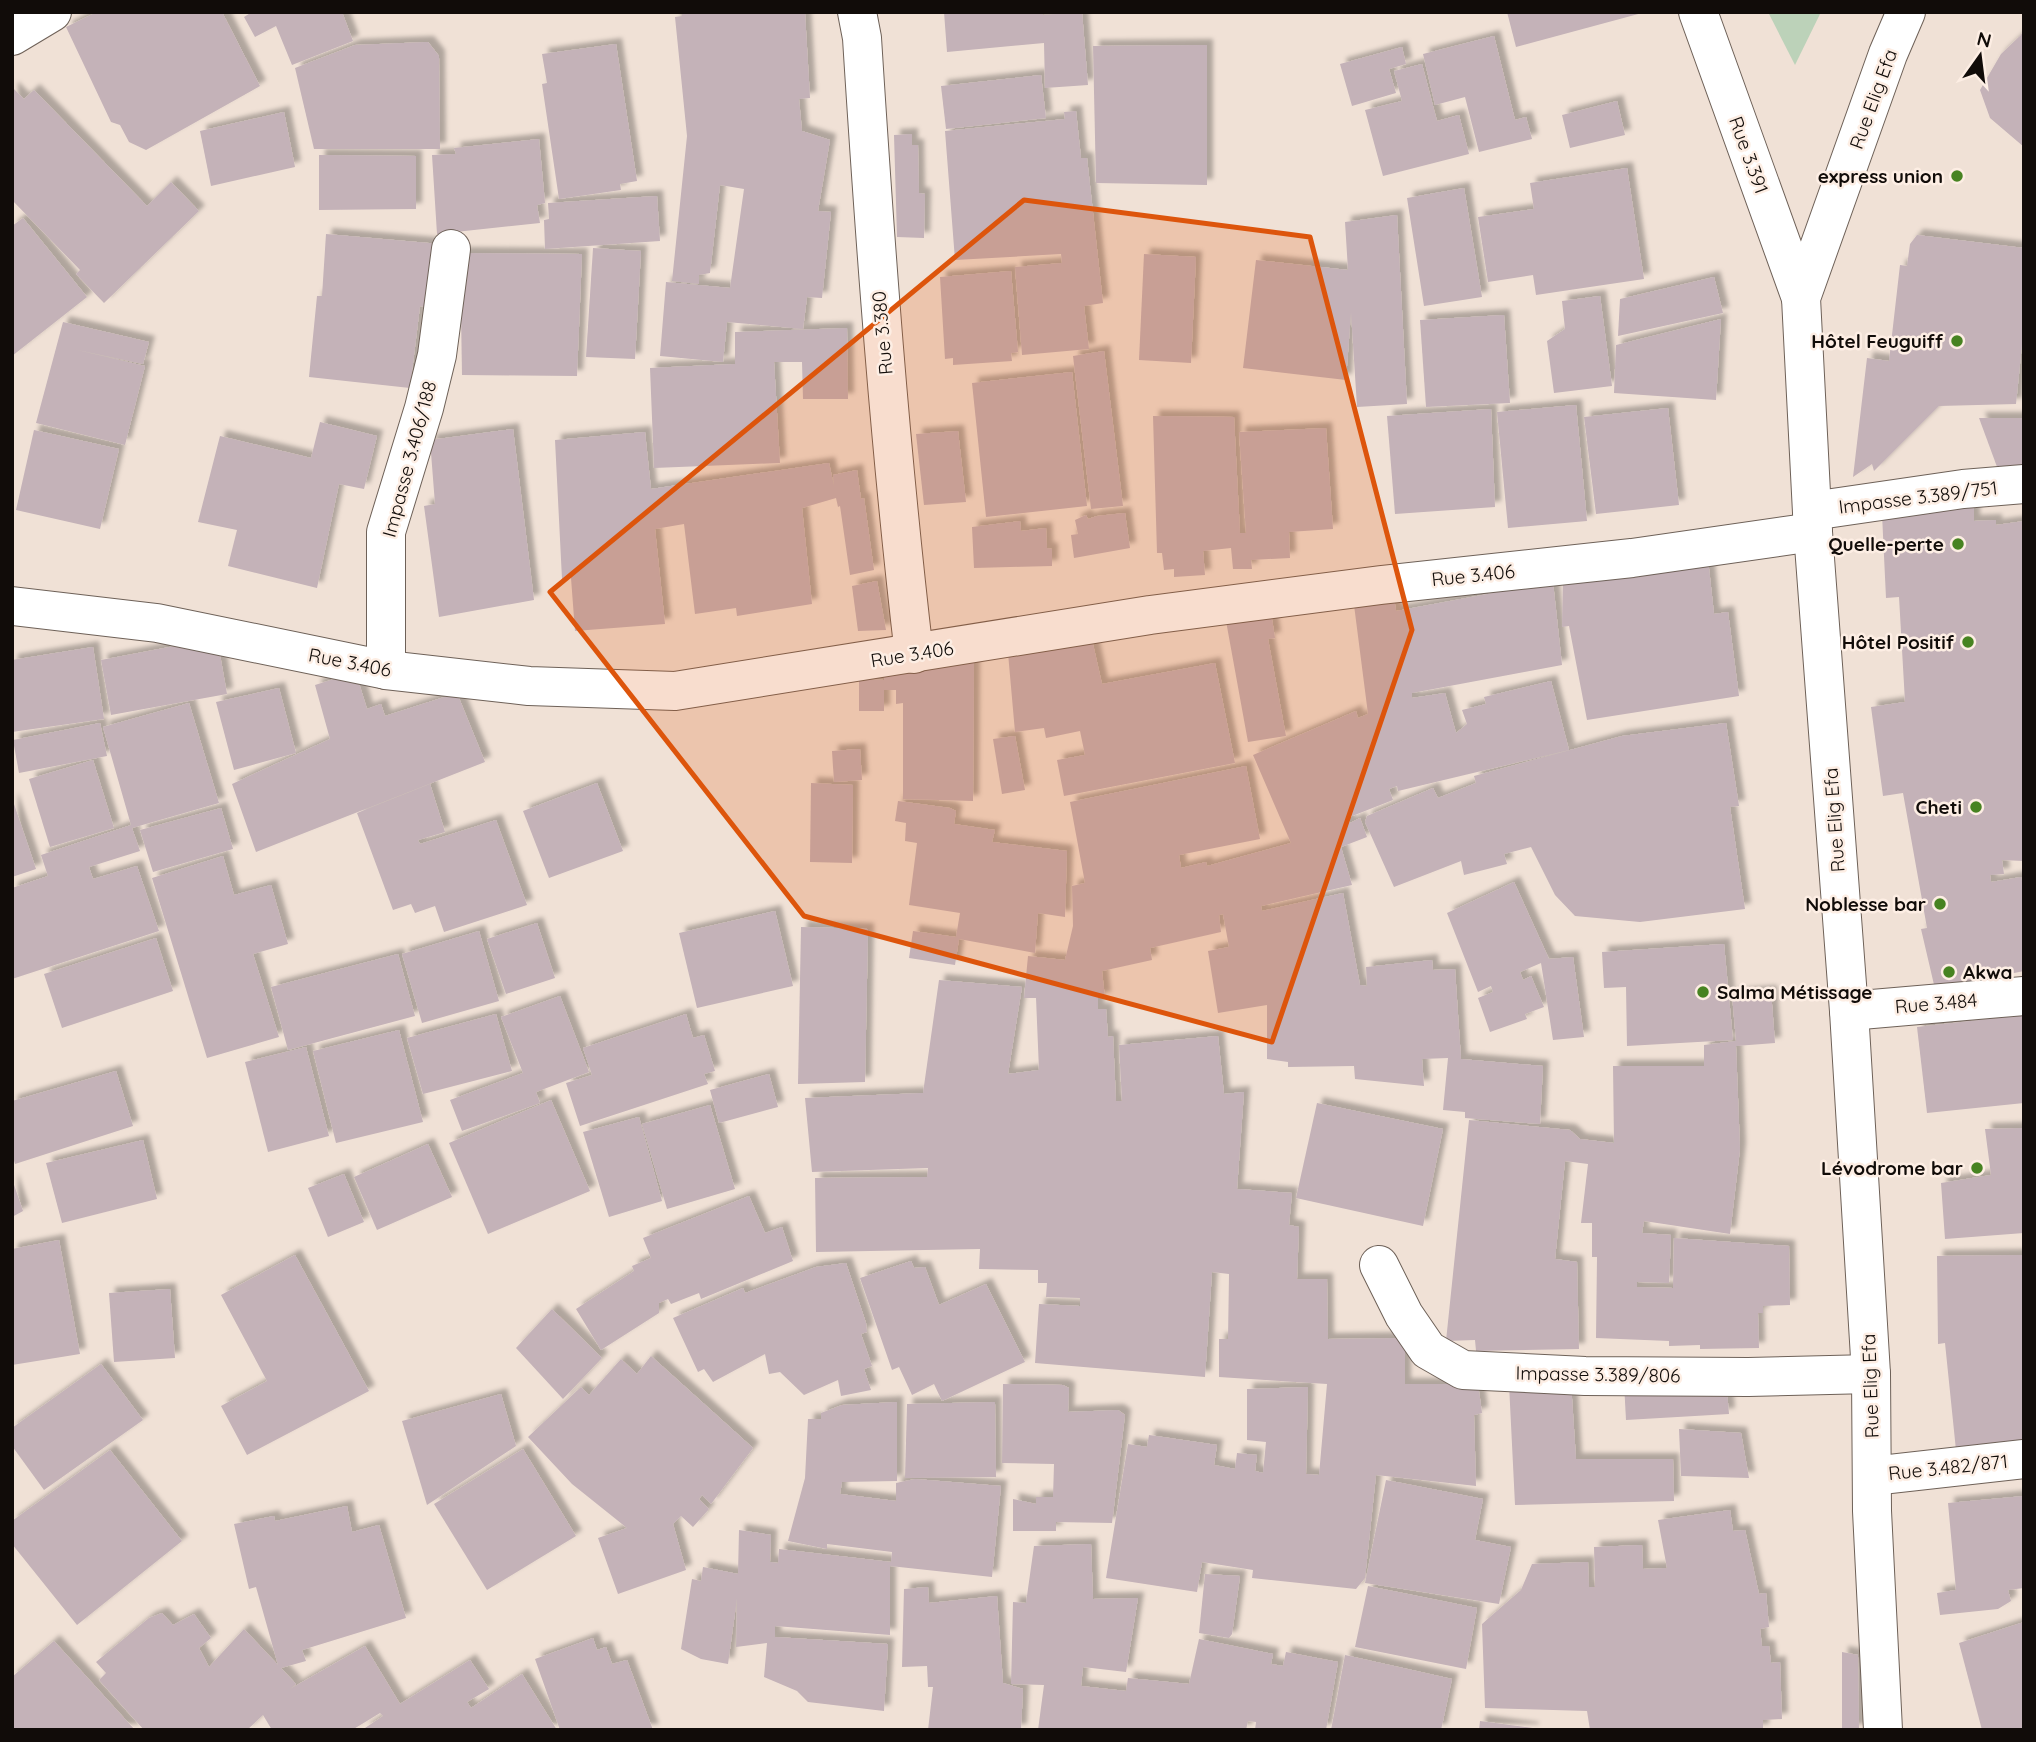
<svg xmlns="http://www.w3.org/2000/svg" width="2036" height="1742" viewBox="0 0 2036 1742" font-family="Quicksand,sans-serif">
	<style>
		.green { fill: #bcd2b9 }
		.building { fill: #c4b2b8; filter: url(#shadow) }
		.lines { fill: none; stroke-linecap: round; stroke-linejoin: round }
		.street-casing { stroke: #6e6158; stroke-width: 40 }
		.secondary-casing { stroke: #6e6158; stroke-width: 40 }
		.street { stroke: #fff; stroke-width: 38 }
		.secondary { stroke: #fff; stroke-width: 38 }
		.marked { fill: #dd550c; fill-opacity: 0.2; stroke: #dd550c; stroke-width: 5; stroke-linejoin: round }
		.poi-dot { fill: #478321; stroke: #fdeee4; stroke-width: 2.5 }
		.labels { text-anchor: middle; stroke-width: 5; stroke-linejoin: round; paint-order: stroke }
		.street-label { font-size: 19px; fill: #110c09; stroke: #fdeee4 }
		.poi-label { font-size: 19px; font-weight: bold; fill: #110c09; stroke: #fdeee4; text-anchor: end }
	</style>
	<defs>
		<filter id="shadow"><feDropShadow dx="6" dy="-6" stdDeviation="2" flood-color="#0004"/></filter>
	</defs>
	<rect width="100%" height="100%" fill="#f0e1d6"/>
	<polygon class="green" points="1768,12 1821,12 1795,65"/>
	<g class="building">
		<polygon points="97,12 222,12 260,86 146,150 129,142 120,125 111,122 66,27"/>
		<polygon points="252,12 342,12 353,41 292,65 276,26 255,37 244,17"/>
		<polygon points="682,12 805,13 810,98 799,99 802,131 830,140 818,211 831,212 822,298 807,297 803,329 727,322 723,362 660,356 666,282 730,288 744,189 720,185 710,273 699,275 699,284 672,281 687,136 675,17 682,16"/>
		<polygon points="944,12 1043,12 1043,15 1082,12 1088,85 1045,88 1044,43 947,52"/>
		<polygon points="1507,12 1642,12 1642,13 1516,47"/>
		<polygon points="2024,29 2024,147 1990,118 1980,90 2001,54 2021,35"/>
		<polygon points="1494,36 1515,120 1526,117 1532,139 1479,152 1465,97 1435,105 1423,54"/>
		<polygon points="428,42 439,56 440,149 314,149 295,68 355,45"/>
		<polygon points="616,44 637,181 620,184 621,190 559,199 542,84 547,83 542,54"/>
		<polygon points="1207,45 1207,185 1096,183 1093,46"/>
		<polygon points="1402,47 1406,64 1389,69 1396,93 1352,106 1340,64"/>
		<polygon points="1422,64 1437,121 1459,115 1469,154 1383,176 1365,110 1402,101 1394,71"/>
		<polygon points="1041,75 1046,118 946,129 941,86"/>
		<polygon points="12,87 24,99 34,90 147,206 171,182 199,211 104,303 76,274 80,270 12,200"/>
		<polygon points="1617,101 1625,135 1570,148 1562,115"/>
		<polygon points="1076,111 1081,158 1087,158 1103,303 1084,306 1089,349 1022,355 1015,267 1062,263 1061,254 955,260 945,131 1065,119 1064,112"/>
		<polygon points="284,112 295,167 211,186 200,131"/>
		<polygon points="912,134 912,145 918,145 919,193 925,194 924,238 897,237 894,135"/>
		<polygon points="539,139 545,203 537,205 540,223 437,234 432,155 456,154 454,148"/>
		<polygon points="319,155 416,156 416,209 319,210"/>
		<polygon points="1627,168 1644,279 1536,295 1533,275 1488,282 1478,217 1534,209 1530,183"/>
		<polygon points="1464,188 1482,297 1424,306 1407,198"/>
		<polygon points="657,196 660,241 545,249 544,220 549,219 548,203"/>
		<polygon points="1397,215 1407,404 1357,407 1351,312 1346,380 1243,368 1256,260 1348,270 1345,222"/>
		<polygon points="23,218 87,297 12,356 12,226"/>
		<polygon points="326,234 440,244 430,308 420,306 410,388 309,377 317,296 322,296"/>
		<polygon points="1917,235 2024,248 2024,324 2016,404 1939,406 1874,471 1872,464 1853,477 1867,358 1889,361 1900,265 1907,266 1910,244"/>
		<polygon points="593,248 641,251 635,359 586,357"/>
		<polygon points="460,253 582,254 577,376 462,375"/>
		<polygon points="1144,254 1196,257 1191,363 1139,360"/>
		<polygon points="1011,271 1018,352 1011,353 1012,361 953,365 953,358 945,359 940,277"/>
		<polygon points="1714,277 1723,313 1618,336 1620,299"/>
		<polygon points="1600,296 1612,386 1554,393 1547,341 1565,329 1562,301"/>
		<polygon points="1504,315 1510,403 1426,407 1420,320"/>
		<polygon points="1721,319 1716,400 1614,393 1616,345"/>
		<polygon points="63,322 149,342 143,364 73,349 145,366 125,445 36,423"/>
		<polygon points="847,328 848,399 803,399 802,362 774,362 780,463 654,468 650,368 735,364 735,332"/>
		<polygon points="1104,351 1123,506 1091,509 1073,356"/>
		<polygon points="1072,372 1087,506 986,517 972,383"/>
		<polygon points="1576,405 1587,521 1508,528 1497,412"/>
		<polygon points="1668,408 1679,505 1596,514 1584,417"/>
		<polygon points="1491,409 1495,507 1395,514 1387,416"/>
		<polygon points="1153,416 1234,417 1240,533 1246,533 1239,432 1326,428 1333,529 1289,532 1290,558 1251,560 1252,569 1233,569 1231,548 1203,551 1205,575 1174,577 1174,569 1164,570 1162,553 1157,553"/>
		<polygon points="1979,418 2024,418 2024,466 2000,475"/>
		<polygon points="320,422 377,436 364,489 339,484 317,588 228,566 237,530 198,522 220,436 311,458"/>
		<polygon points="513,429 534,600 439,617 424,506 435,504 430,440"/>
		<polygon points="34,430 119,449 100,529 16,510"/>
		<polygon points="958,431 966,502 924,505 916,434"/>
		<polygon points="645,432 651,489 829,463 834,486 833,475 857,470 861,499 864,498 874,570 850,575 840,506 838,507 836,498 802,508 812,604 737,616 736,608 695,614 684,524 655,529 665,624 575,631 571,578 562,579 555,440"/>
		<polygon points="1974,507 1974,521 1996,520 1996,525 2024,521 2024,861 2002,860 2004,874 1990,875 1991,882 2021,877 2024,890 2024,971 1935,989 1921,929 1927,928 1903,793 1883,796 1871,707 1905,702 1899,597 1886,598 1882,514"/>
		<polygon points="1125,513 1130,548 1074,558 1071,535 1078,534 1075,520 1086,515 1088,519 1097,516"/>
		<polygon points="1020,521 1021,531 1046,528 1047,548 1052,549 1052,566 974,568 972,527"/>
		<polygon points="1708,559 1714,614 1728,612 1739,696 1587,720 1569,626 1562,627 1563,576"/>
		<polygon points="877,581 886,630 858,631 852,586"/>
		<polygon points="1553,582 1562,665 1412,693 1412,698 1445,693 1456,733 1467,724 1462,710 1486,704 1484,697 1551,681 1569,750 1398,791 1397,786 1389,789 1393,800 1347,818 1350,823 1360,818 1367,837 1341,847 1352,885 1261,906 1262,911 1343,893 1360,985 1367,986 1366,967 1432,960 1433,970 1455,969 1461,1059 1543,1066 1540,1124 1465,1118 1465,1112 1443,1110 1448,1058 1422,1059 1424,1086 1355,1079 1354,1066 1288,1067 1288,1062 1267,1059 1267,1005 1218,1013 1208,951 1229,947 1223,914 1219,915 1221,932 1150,948 1152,960 1102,971 1105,998 1098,998 1098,1009 1106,1009 1108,1037 1113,1036 1116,1101 1122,1101 1119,1045 1218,1036 1224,1094 1244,1092 1237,1189 1292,1193 1289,1225 1299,1227 1297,1279 1327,1279 1328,1339 1405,1338 1405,1384 1478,1384 1482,1413 1474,1415 1476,1486 1376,1475 1365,1578 1356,1589 1252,1578 1253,1570 1202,1562 1197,1592 1106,1578 1128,1444 1147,1447 1149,1435 1217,1445 1214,1465 1235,1469 1237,1453 1257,1455 1255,1471 1263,1473 1266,1442 1247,1440 1247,1389 1308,1387 1306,1474 1319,1475 1327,1384 1219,1377 1219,1339 1228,1339 1229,1274 1212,1272 1205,1377 1035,1363 1039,1304 1080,1306 1080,1298 1046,1297 1047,1283 1038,1283 1038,1270 979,1269 980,1249 816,1252 815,1178 927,1177 928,1168 812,1172 805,1098 923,1093 939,980 1022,987 1008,1074 1039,1070 1036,998 1024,998 1028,956 1065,960 1073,926 1072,886 1085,883 1070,802 1246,766 1260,839 1179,855 1181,868 1206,862 1207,866 1291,843 1253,755 1356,711 1358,718 1368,714 1354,605 1394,597 1396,611"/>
		<polygon points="1271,613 1275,638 1268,639 1286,736 1248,742 1226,621"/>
		<polygon points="217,638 227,694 111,715 101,660"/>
		<polygon points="1093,644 1102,684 1215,663 1235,763 1064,796 1057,760 1085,755 1080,731 1046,738 1044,728 1015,732 1008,653"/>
		<polygon points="93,647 104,719 12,732 12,660"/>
		<polygon points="974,660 973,801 903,799 903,703 896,704 896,690 884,690 884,711 859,711 859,679 884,680 885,674"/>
		<polygon points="350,674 358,680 367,709 381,704 385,716 457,693 485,762 256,852 232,784 330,739 315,685"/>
		<polygon points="279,688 296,753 234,770 216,702"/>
		<polygon points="189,703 219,803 132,828 140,851 89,867 93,879 137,866 159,931 12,979 12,888 48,876 41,855 131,825 103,727"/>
		<polygon points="100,723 107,756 19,773 13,740"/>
		<polygon points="1726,723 1739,806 1730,807 1745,909 1640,922 1575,916 1555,895 1531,847 1504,854 1507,864 1464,875 1461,861 1394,887 1365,822 1367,816 1433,788 1438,798 1476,783 1474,776 1622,736"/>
		<polygon points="1015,736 1025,790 1002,794 993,739"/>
		<polygon points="860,749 862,780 834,782 832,751"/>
		<polygon points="93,760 114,828 50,847 29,779"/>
		<polygon points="597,783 623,851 549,878 523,811"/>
		<polygon points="811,783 853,785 852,863 810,862"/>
		<polygon points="430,784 445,832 418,840 420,844 496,820 527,905 444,932 435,906 415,913 411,904 393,910 357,813"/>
		<polygon points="12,798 36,869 12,877"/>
		<polygon points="898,801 950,808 956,811 954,824 995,830 992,842 1067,851 1065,917 1038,913 1035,953 959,939 955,965 909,958 913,931 956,937 960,913 909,905 917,843 905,841 906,823 895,821"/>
		<polygon points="221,808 233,849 153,872 140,830"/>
		<polygon points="223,856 234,895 271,885 288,944 253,954 279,1037 207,1058 152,878"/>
		<polygon points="1514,882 1549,959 1573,957 1584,1037 1553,1040 1541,963 1520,972 1523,980 1531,976 1544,1007 1525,1014 1527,1019 1490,1032 1478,998 1493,992 1491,986 1478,992 1447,913"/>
		<polygon points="775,911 793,986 697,1008 679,933"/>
		<polygon points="537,923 555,978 506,994 487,939"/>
		<polygon points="801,927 868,929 865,1082 798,1084"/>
		<polygon points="479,931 499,1001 422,1023 402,954"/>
		<polygon points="156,938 173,991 62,1028 44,974"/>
		<polygon points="1724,944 1733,1040 1627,1046 1626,987 1604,988 1602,952"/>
		<polygon points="398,954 415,1016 288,1050 271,987"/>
		<polygon points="1771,991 1775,1043 1736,1046 1740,1149 1730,1234 1644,1221 1642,1233 1671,1235 1669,1283 1637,1282 1637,1287 1673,1288 1674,1238 1789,1246 1790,1305 1763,1306 1763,1313 1758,1313 1759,1348 1700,1349 1700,1345 1669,1346 1669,1341 1596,1338 1597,1257 1592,1257 1592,1223 1581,1223 1588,1164 1565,1161 1555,1259 1577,1262 1579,1349 1476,1351 1475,1340 1446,1341 1469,1120 1570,1130 1580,1139 1614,1143 1613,1066 1704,1066 1704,1045 1736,1041 1732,994"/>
		<polygon points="560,996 589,1072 536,1092 540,1103 462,1131 450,1100 523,1073 501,1017"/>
		<polygon points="496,1014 512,1071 423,1094 407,1038"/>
		<polygon points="686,1014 693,1038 704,1035 715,1071 704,1074 708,1084 580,1126 566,1083 592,1075 583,1048"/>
		<polygon points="2024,1015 2024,1103 1927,1113 1917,1027"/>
		<polygon points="399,1030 423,1122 336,1143 313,1051"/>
		<polygon points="306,1047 329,1136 268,1152 245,1062"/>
		<polygon points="116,1071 133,1126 15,1164 12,1154 12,1101"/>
		<polygon points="769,1074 778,1107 719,1123 710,1090"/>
		<polygon points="551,1100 590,1191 488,1234 449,1143"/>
		<polygon points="1317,1103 1443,1129 1423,1226 1296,1198"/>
		<polygon points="710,1105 735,1189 667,1209 642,1124"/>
		<polygon points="639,1117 662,1201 609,1217 583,1132"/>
		<polygon points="2024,1128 2024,1233 1945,1239 1941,1183 1991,1175 1985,1129"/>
		<polygon points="143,1140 157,1199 62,1223 46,1163"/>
		<polygon points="428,1144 452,1197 377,1230 354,1177"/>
		<polygon points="344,1174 364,1222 328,1237 308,1188"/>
		<polygon points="12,1179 23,1211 12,1217"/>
		<polygon points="749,1196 765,1233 782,1227 793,1261 701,1299 699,1293 671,1304 668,1299 659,1303 659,1313 601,1350 576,1309 634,1271 632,1266 651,1258 643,1238"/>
		<polygon points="59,1240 80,1354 12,1365 12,1249"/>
		<polygon points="295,1255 369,1391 247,1455 221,1406 267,1381 221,1295"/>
		<polygon points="2024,1255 2024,1455 1957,1460 1945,1343 1938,1344 1937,1256"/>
		<polygon points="911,1261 914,1268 925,1267 939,1305 986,1284 1025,1362 942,1401 934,1384 912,1395 899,1367 892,1370 860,1278"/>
		<polygon points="846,1263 866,1323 867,1332 861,1334 872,1366 864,1369 871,1390 841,1396 838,1380 804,1395 780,1372 769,1374 765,1354 713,1382 704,1369 698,1372 673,1318 743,1288 745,1293 816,1267"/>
		<polygon points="170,1289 175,1358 114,1362 109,1293"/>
		<polygon points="552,1309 602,1358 563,1399 516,1348"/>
		<polygon points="651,1356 753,1448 711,1504 702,1495 699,1499 709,1509 693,1527 681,1516 673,1524 686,1570 618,1594 598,1538 627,1528 572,1484 528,1437 581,1387 589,1395 621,1359 637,1374"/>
		<polygon points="101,1364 143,1420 44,1490 12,1446 12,1428"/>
		<polygon points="1726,1380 1729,1414 1626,1420 1624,1383"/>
		<polygon points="1571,1383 1576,1459 1673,1459 1674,1501 1515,1505 1509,1384"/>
		<polygon points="1003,1384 1063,1385 1069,1388 1068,1412 1118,1410 1125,1415 1112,1523 1056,1522 1056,1531 1013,1531 1013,1499 1036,1504 1036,1497 1053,1497 1054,1464 1002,1463"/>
		<polygon points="501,1394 516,1446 427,1505 402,1421"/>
		<polygon points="897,1402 897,1481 842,1482 840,1494 896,1501 896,1483 915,1479 1001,1486 992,1577 890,1566 890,1635 775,1626 775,1637 888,1644 884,1711 808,1702 797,1691 764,1677 767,1643 736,1647 737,1598 728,1664 701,1659 681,1649 692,1579 701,1581 703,1567 738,1574 739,1530 771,1535 770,1562 778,1563 779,1549 891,1562 892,1552 827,1544 827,1549 788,1541 805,1478 808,1419 821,1419 821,1413 842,1405"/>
		<polygon points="995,1402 996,1477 905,1478 907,1404"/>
		<polygon points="1679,1429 1741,1433 1749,1478 1681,1476"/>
		<polygon points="523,1449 576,1536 487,1590 434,1504"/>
		<polygon points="110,1450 182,1541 77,1625 12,1544 12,1521"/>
		<polygon points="1386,1480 1483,1499 1475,1540 1511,1547 1499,1604 1365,1583"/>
		<polygon points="2024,1496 2024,1588 2008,1590 2011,1601 1998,1609 1940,1615 1937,1593 1956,1590 1948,1503"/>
		<polygon points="347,1506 352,1532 379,1525 406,1618 302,1650 306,1661 281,1668 296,1684 290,1689 365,1646 400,1704 470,1660 489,1689 467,1702 471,1708 522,1674 557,1730 362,1730 383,1716 380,1713 352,1730 272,1730 263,1715 247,1730 144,1730 99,1680 106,1673 96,1662 149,1618 162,1613 173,1625 194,1614 211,1638 199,1648 209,1667 244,1629 278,1665 256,1587 249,1589 234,1524 274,1516 275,1521"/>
		<polygon points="1730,1510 1733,1531 1745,1530 1759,1594 1766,1593 1769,1627 1760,1629 1762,1646 1769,1646 1771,1663 1780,1662 1782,1719 1763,1720 1763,1730 1590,1730 1587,1711 1485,1708 1482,1624 1521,1590 1532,1564 1588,1562 1589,1587 1595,1587 1594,1547 1642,1545 1643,1569 1667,1568 1658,1520"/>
		<polygon points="1091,1544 1093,1599 1138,1598 1126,1672 1083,1667 1081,1686 1126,1691 1128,1678 1189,1684 1199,1639 1273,1654 1271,1664 1283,1666 1286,1652 1338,1662 1326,1730 1255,1730 1256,1722 1248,1721 1246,1730 1038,1730 1044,1685 1011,1684 1013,1602 1026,1603 1034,1546"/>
		<polygon points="1205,1574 1240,1576 1232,1634 1229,1638 1199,1633"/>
		<polygon points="1368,1586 1477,1608 1466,1669 1355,1647"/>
		<polygon points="928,1587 929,1603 997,1596 1003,1683 1023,1689 1021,1730 928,1730 933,1687 928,1687 927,1666 902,1667 904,1589"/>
		<polygon points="2024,1622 2024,1730 1982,1730 1959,1643"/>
		<polygon points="593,1638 597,1650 606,1647 612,1664 627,1660 653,1730 560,1730 535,1659"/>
		<polygon points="54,1641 135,1730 12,1730 12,1677"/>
		<polygon points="1842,1652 1858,1655 1859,1730 1842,1730"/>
		<polygon points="1345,1655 1452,1679 1441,1730 1331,1730"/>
		<polygon points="1480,1721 1533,1728 1533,1730 1479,1730"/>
	</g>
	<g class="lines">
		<defs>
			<g id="street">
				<path d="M857,12L862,38C875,244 890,449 914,654"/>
				<polyline points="12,36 52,12"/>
				<polyline points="1812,511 1963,489 2024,484"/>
				<polyline points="12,606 157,623 386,670 529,686 675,691 1150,615 1381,585 1632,558 1813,532"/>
				<polyline points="386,670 386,532 424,408 437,355 451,249"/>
				<polyline points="1849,1011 2024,996"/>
				<polyline points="1379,1265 1404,1315 1428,1350 1463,1370 1585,1376 1748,1377 1871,1374"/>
				<polyline points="1872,1476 2024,1459"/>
			</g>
			<g id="secondary">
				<polyline points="1698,12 1801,298"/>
				<polyline points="1883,1730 1872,1511 1871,1374 1849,1011 1813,532 1801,298 1888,54 1906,12"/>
			</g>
		</defs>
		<use href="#street" class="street-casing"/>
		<use href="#secondary" class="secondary-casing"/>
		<use href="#street" class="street"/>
		<use href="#secondary" class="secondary"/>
	</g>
	<path class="marked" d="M1024,200L1310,237L1412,630L1272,1042L804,916L550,592Z"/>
	<g class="poi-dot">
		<circle cx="1957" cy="176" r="7"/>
		<circle cx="1957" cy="341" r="7"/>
		<circle cx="1958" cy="544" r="7"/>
		<circle cx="1968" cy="642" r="7"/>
		<circle cx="1976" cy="807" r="7"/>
		<circle cx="1940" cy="904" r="7"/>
		<circle cx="1949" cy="972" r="7"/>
		<circle cx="1703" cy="992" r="7"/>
		<circle cx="1977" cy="1168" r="7"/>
	</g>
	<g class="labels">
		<g class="street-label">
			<text transform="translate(1873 99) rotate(-70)" y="7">Rue Elig Efa</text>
			<text transform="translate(1749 155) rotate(70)" y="7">Rue 3.391</text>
			<text transform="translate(882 333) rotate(-95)" y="7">Rue 3.380</text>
			<text transform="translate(409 459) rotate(-75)" y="7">Impasse 3.406/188</text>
			<text transform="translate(1918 497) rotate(-7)" y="7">Impasse 3.389/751</text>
			<text transform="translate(1473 575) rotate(-6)" y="7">Rue 3.406</text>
			<text transform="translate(912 654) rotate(-9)" y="7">Rue 3.406</text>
			<text transform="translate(350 662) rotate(11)" y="7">Rue 3.406</text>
			<text transform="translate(1834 820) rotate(-94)" y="7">Rue Elig Efa</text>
			<text transform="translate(1936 1003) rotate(-5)" y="7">Rue 3.484</text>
			<text transform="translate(1598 1374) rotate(1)" y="7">Impasse 3.389/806</text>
			<text transform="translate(1870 1386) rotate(-92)" y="7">Rue Elig Efa</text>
			<text transform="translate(1948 1467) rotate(-6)" y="7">Rue 3.482/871</text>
		</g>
		<g class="poi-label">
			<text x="1943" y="183">express union</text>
			<text x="1943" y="348">Hôtel Feuguiff</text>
			<text x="1944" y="551">Quelle-perte</text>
			<text x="1954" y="649">Hôtel Positif</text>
			<text x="1962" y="814">Cheti</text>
			<text x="1926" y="911">Noblesse bar</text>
			<text x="1963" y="979" text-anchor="start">Akwa</text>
			<text x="1717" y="999" text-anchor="start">Salma Métissage</text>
			<text x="1963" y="1175">Lévodrome bar</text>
		</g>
	</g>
	<rect width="2036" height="1742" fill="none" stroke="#110c09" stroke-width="28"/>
	<g transform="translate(1980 56) rotate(14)" stroke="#fdeee4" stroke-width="5" paint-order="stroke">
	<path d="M0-5L12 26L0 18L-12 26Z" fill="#110c09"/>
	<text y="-10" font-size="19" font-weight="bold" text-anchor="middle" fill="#110c09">N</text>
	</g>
</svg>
